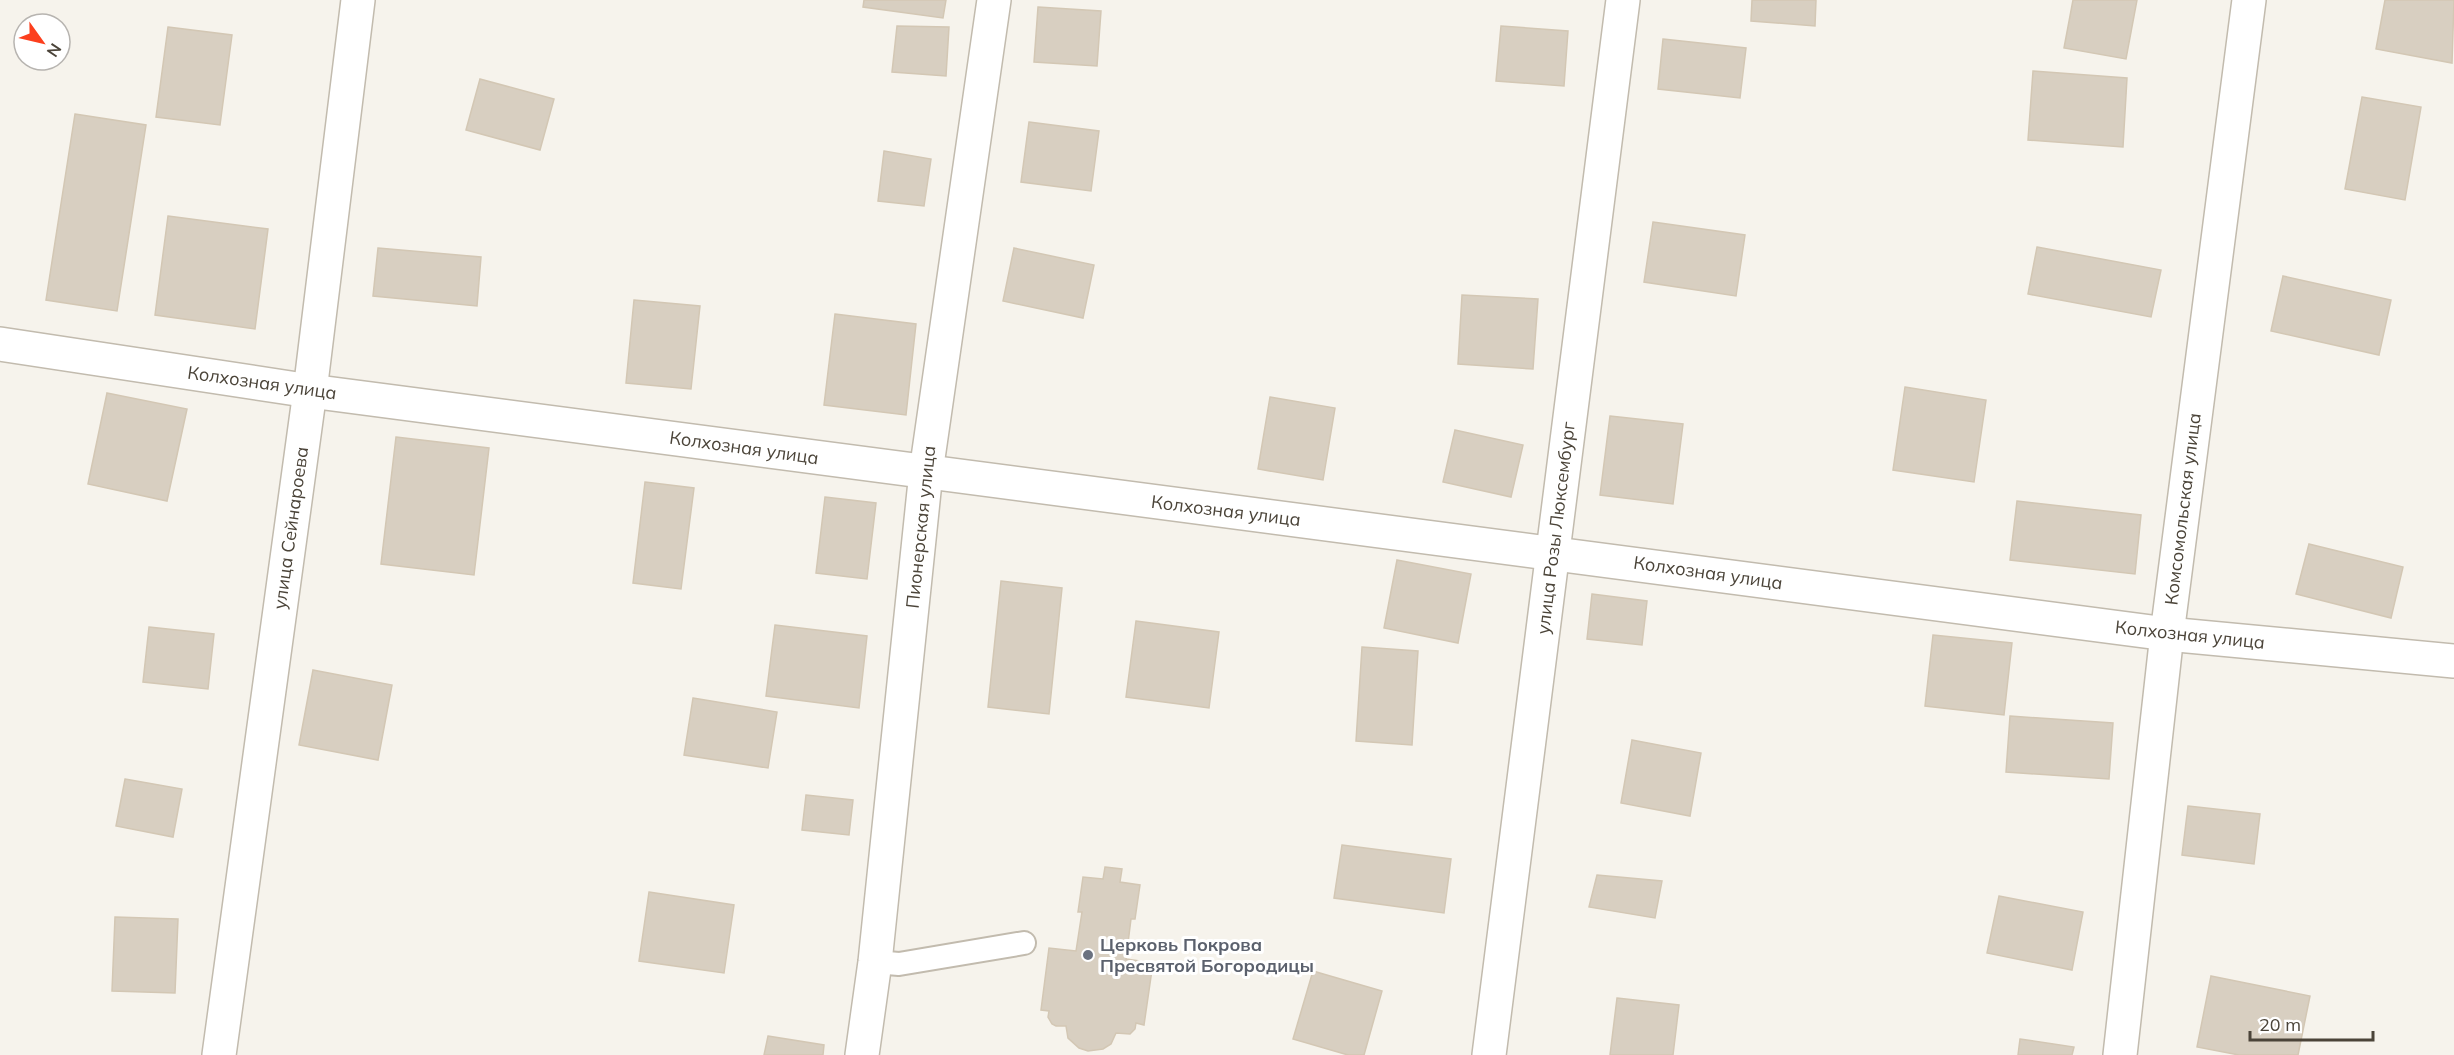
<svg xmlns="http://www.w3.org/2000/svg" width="2454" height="1055" viewBox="0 0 2454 1055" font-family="Mulish,sans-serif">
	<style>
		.building { fill: #d8cfc1; stroke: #d3c7b4; stroke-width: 1.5 }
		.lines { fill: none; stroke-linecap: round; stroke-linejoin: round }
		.service-casing { stroke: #c2bbae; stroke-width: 26 }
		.minor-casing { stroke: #c2bbae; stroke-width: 36 }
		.tertiary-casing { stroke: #c2bbae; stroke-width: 36 }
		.service { stroke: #fff; stroke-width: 22 }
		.minor { stroke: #fff; stroke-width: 33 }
		.tertiary { stroke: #fff; stroke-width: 33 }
		.worship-dot { fill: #6b7280; stroke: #fff; stroke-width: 2 }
		.labels { text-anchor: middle; stroke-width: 6; stroke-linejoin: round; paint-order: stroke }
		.street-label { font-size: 18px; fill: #4b4439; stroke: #fff }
		.worship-label { font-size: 18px; font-weight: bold; fill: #5b616d; stroke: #fff; text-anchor: start }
	</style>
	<rect width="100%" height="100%" fill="#f6f3ec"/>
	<g class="building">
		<polygon points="864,0 946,0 943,18 863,7"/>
		<polygon points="1752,0 1816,0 1815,26 1751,21"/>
		<polygon points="2073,0 2137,0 2126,59 2064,48"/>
		<polygon points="2385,0 2454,0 2452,63 2376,49"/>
		<polygon points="1038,7 1101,11 1097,66 1034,62"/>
		<polygon points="897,26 949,27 946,76 892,72"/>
		<polygon points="1501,26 1568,31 1564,86 1496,81"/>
		<polygon points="168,27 232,35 220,125 156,117"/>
		<polygon points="1663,39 1746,48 1740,98 1658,89"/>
		<polygon points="2033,71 2127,78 2123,147 2028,140"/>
		<polygon points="480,79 554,99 540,150 466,130"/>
		<polygon points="2362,97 2421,107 2405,200 2345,189"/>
		<polygon points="75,114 146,125 117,311 46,300"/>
		<polygon points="1029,122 1099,131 1091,191 1021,182"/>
		<polygon points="884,151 931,159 924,206 878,201"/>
		<polygon points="168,216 268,229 255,329 155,315"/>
		<polygon points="1653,222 1745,235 1736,296 1644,282"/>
		<polygon points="2037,247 2161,270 2151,317 2028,294"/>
		<polygon points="378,248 481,257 477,306 373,296"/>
		<polygon points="1014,248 1094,265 1083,318 1003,301"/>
		<polygon points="2283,276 2391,300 2379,355 2271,331"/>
		<polygon points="1462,295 1538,299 1533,369 1458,364"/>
		<polygon points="634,300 700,306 691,389 626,383"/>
		<polygon points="835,314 916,324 906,415 824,405"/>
		<polygon points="1905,387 1986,400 1974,482 1893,470"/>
		<polygon points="107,393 187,409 167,501 88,484"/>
		<polygon points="1270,397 1335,408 1323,480 1258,469"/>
		<polygon points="1610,416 1683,424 1673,504 1600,495"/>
		<polygon points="1455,430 1523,445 1511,497 1443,482"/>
		<polygon points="396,437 489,448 474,575 381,564"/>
		<polygon points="645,482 694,488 681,589 633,583"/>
		<polygon points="825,497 876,503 867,579 816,573"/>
		<polygon points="2017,501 2141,515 2135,574 2010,560"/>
		<polygon points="2309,544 2403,567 2391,618 2296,594"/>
		<polygon points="1397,560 1471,574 1458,643 1384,628"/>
		<polygon points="1001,581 1062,588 1049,714 988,707"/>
		<polygon points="1592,594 1647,601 1642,645 1587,639"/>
		<polygon points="1136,621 1219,632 1209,708 1126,697"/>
		<polygon points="775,625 867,636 859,708 766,696"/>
		<polygon points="149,627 214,634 208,689 143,682"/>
		<polygon points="1933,635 2012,643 2004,715 1925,706"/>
		<polygon points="1362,647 1418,651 1412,745 1356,741"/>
		<polygon points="313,670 392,685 378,760 299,745"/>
		<polygon points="693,698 777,712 768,768 684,755"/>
		<polygon points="2010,716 2113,723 2109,779 2006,772"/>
		<polygon points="1632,740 1701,753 1690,816 1621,803"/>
		<polygon points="125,779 182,789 173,837 116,826"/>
		<polygon points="806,795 853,800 849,835 802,830"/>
		<polygon points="2188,806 2260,814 2254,864 2182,855"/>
		<polygon points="1342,845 1451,859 1444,913 1334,898"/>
		<polygon points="1105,867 1122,869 1120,882 1140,885 1135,919 1131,919 1126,959 1153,963 1144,1025 1136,1023 1135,1029 1130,1034 1116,1033 1111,1044 1103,1049 1088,1051 1079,1048 1068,1038 1066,1026 1056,1026 1052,1024 1048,1017 1049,1011 1041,1010 1049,948 1076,951 1082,912 1078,912 1083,877 1103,879"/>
		<polygon points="1597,875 1662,881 1655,918 1589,907"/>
		<polygon points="649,892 734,905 724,973 639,961"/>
		<polygon points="1999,896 2083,912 2072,970 1987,953"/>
		<polygon points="115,917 178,919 175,993 112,991"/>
		<polygon points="1313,971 1382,991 1364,1055 1348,1055 1293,1039"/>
		<polygon points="2211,976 2310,996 2298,1055 2239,1055 2197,1047"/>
		<polygon points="1617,998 1679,1005 1673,1055 1610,1055"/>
		<polygon points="768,1036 824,1045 823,1055 764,1055"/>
		<polygon points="2020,1039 2074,1047 2072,1055 2018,1055"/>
	</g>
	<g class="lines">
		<defs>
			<polyline id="service" points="875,962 899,964 1024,943"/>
			<g id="minor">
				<polyline points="0,344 310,391 2167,634 2454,661"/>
				<polyline points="862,1055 875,962 926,472 994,0"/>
				<polyline points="1489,1055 1623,0"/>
				<polyline points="2120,1055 2167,634 2249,0"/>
			</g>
			<polyline id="tertiary" points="219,1055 310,391 358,0"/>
		</defs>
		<use href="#service" class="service-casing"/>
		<use href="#minor" class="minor-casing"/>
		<use href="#tertiary" class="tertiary-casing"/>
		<use href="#service" class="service"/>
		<use href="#minor" class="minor"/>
		<use href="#tertiary" class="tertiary"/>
	</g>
	<circle class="worship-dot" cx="1088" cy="955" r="6"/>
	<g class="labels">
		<g class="street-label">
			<text transform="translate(262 383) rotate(8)" y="6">Колхозная улица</text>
			<text transform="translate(744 448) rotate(8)" y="6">Колхозная улица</text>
			<text transform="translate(2183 509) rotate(-83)" y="6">Комсомольская улица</text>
			<text transform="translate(1226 511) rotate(7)" y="6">Колхозная улица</text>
			<text transform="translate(921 527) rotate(-84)" y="6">Пионерская улица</text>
			<text transform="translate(291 528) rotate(-82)" y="6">улица Сейнароева</text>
			<text transform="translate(1556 528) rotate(-83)" y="6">улица Розы Люксембург</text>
			<text transform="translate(1708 573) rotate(8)" y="6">Колхозная улица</text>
			<text transform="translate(2190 635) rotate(6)" y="6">Колхозная улица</text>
		</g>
		<g class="worship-label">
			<text x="1100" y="951">Церковь Покрова<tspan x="1100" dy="21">Пресвятой Богородицы</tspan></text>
		</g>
	</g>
	<g transform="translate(42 42) rotate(124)"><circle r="28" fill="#ffffff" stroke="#b7b4b0" stroke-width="1.5"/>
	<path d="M0-4.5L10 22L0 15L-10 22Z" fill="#fc3f1d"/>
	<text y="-9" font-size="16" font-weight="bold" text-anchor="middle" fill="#4b4439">N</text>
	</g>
	<path d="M2250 1031v9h123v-9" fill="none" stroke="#4b4439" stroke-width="3"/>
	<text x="2259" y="1031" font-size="18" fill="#4b4439" stroke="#ffffff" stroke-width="4.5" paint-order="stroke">20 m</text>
</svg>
